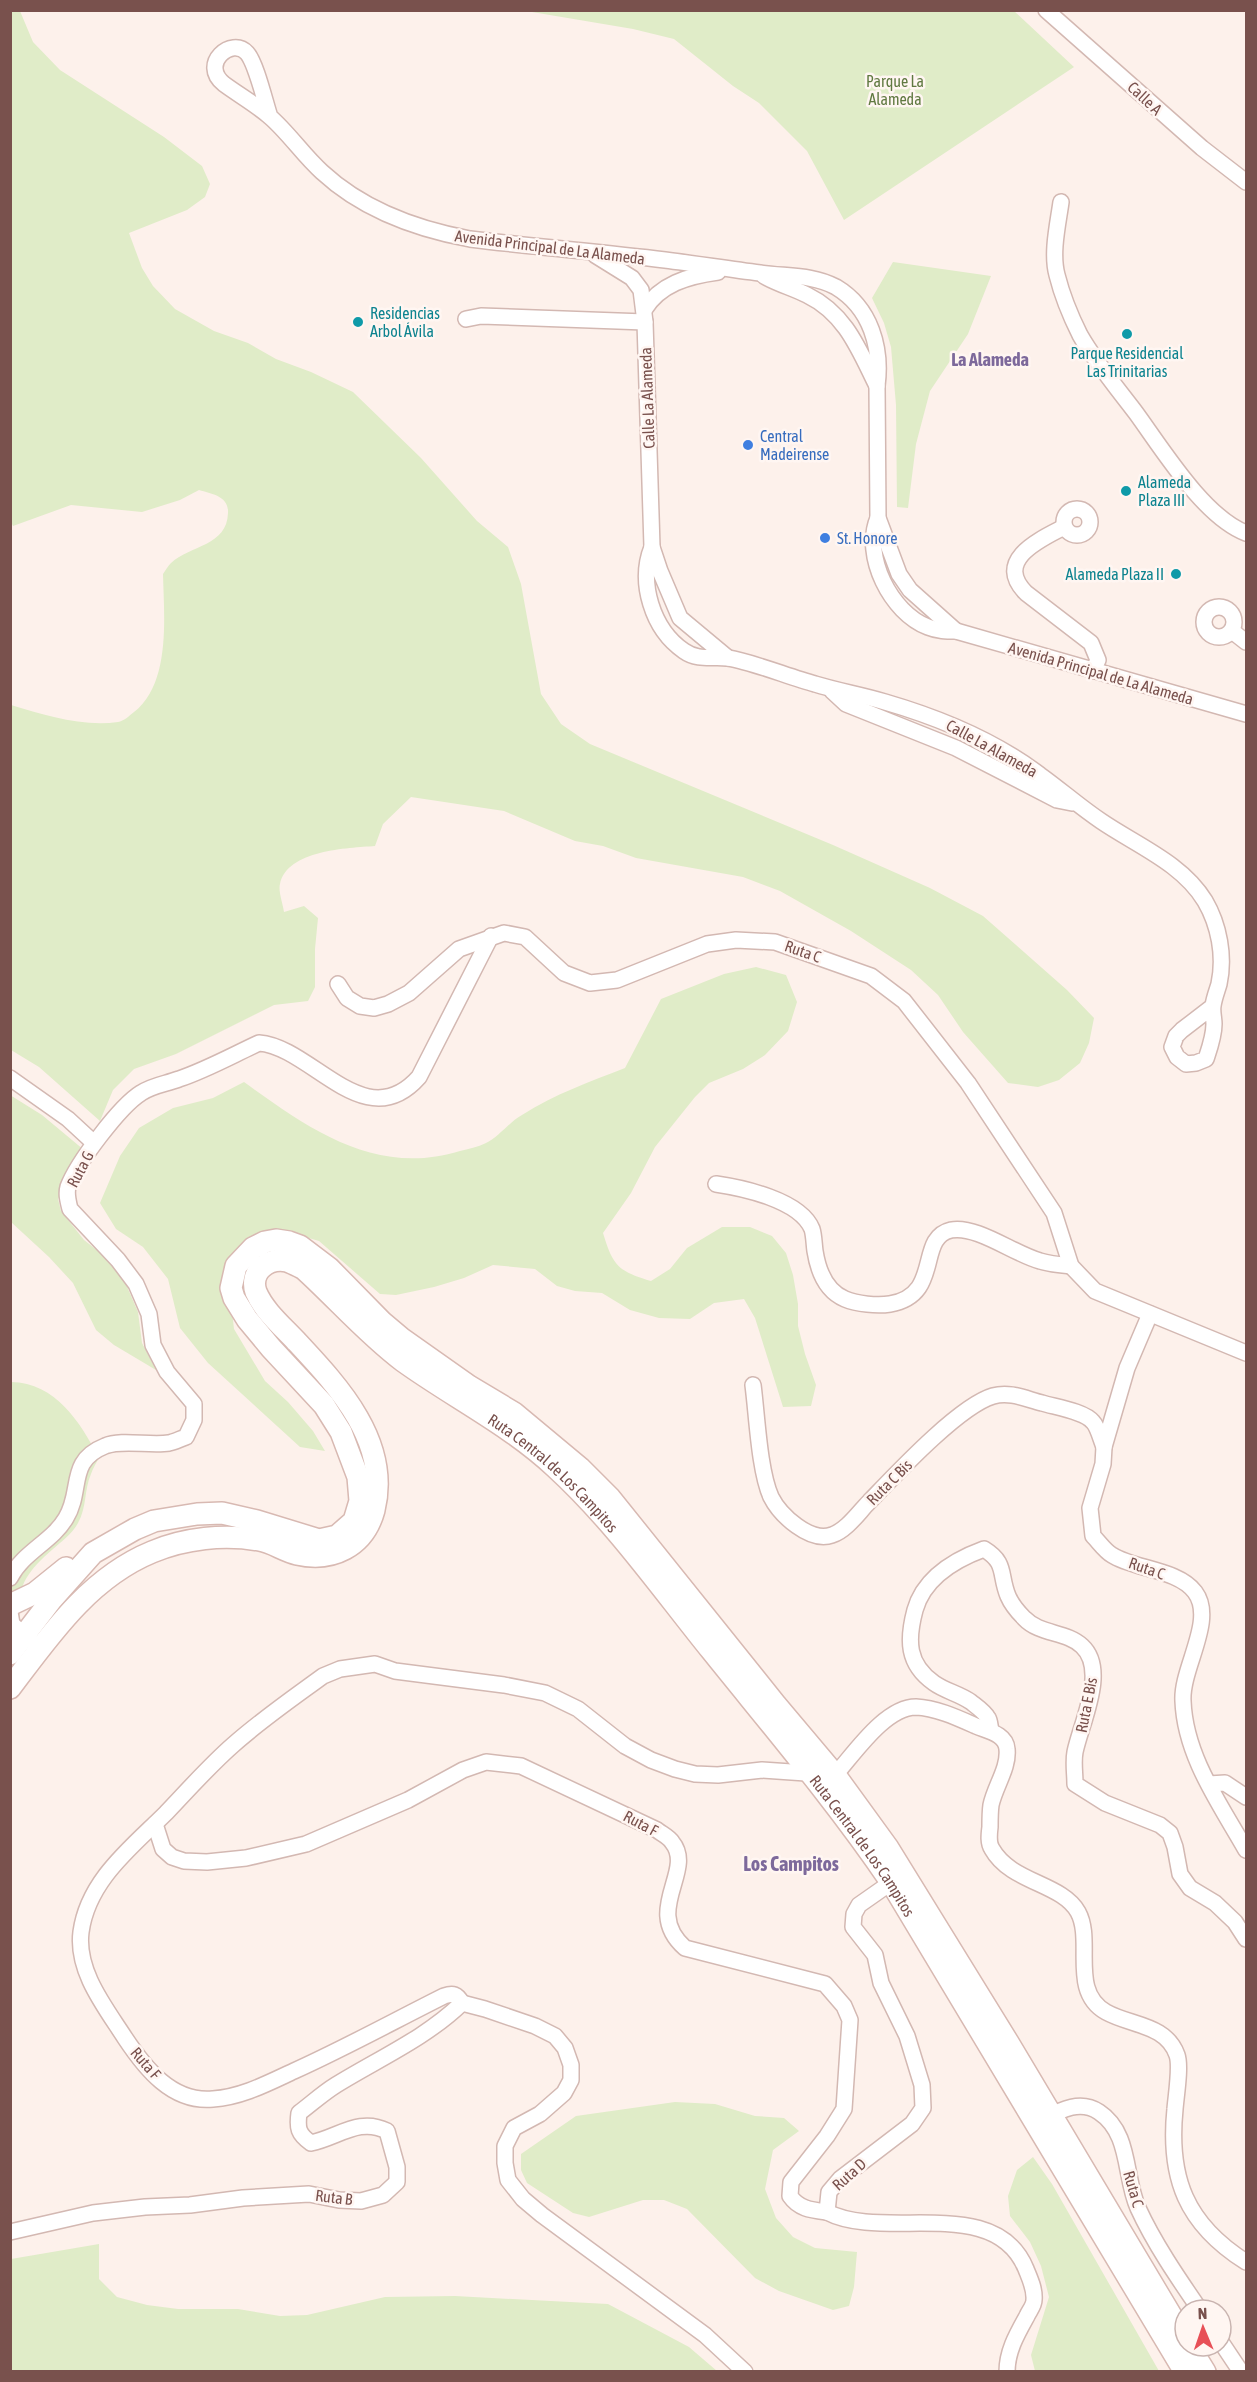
<svg xmlns="http://www.w3.org/2000/svg" width="1257" height="2382" viewBox="0 0 1257 2382" font-family="'Asap Condensed',sans-serif">
	<style>
		.green { fill: #e0ecc8 }
		.lines { fill: none; stroke-linecap: round; stroke-linejoin: round }
		.street-casing { stroke: #d3b8b2; stroke-width: 18 }
		.secondary-casing { stroke: #d8b9b2; stroke-width: 24 }
		.street { stroke: #fff; stroke-width: 15 }
		.secondary { stroke: #fff; stroke-width: 21 }
		.culture-dot { fill: #0f9aa8; stroke: #fff6f2; stroke-width: 2 }
		.shop-dot { fill: #3f7fe0; stroke: #fff6f2; stroke-width: 2 }
		.labels { text-anchor: middle; stroke-width: 5; stroke-linejoin: round; paint-order: stroke }
		.park-label { font-size: 16px; fill: #607941; stroke: #fff6f2 }
		.street-label { font-size: 16px; fill: #79514d; stroke: #fff6f2 }
		.culture-label { font-size: 16px; fill: #0d838f; stroke: #fff6f2; text-anchor: start }
		.shop-label { font-size: 16px; fill: #366cbe; stroke: #fff6f2; text-anchor: start }
		.neighbourhood-label { font-size: 18px; font-weight: bold; fill: #7d699b; stroke: #fff6f2 }
		.quarter-label { font-size: 20px; font-weight: bold; fill: #7d699b; stroke: #fff6f2 }
	</style>
	<rect width="100%" height="100%" fill="#fdf1eb"/>
	<g class="green">
		<path d="M20,11L33,42L60,70L164,137L202,166L210,184L205,197L187,210L129,233L142,268L153,286L175,309L214,331L248,343L276,359L311,372L353,392L421,458L477,521L508,547L521,584L541,694L561,724L590,744L833,845L930,888L983,916L1067,990L1094,1018L1089,1043L1080,1063L1059,1080L1038,1087L1008,1083L963,1032L938,995L911,970L851,931L780,891L743,877L636,858L603,846L575,841L504,811L411,797L383,824L375,846C348,848 287,850 280,884C278,891 283,904 284,912L304,906L318,918L315,949V987L308,1001L274,1005L176,1054L134,1069L113,1090L100,1121L39,1067L11,1050V705C45,715 82,727 118,722C124,721 129,716 134,712C171,683 164,617 163,574C165,571 168,566 171,563C191,545 227,546 228,513C229,496 212,494 199,490L180,500L142,512L71,505L13,526L11,522L10,11Z"/>
		<polygon points="526,11 1014,11 1074,67 844,220 807,151 759,103 733,86 674,39 633,29"/>
		<polygon points="893,262 991,276 968,334 930,391 916,444 908,508 897,507 896,405 891,347 884,323 872,298"/>
		<path d="M756,967L786,975L797,1002L788,1031L765,1055L743,1069L709,1083L695,1097L655,1147L631,1193L603,1233C613,1265 617,1271 651,1281L670,1269L687,1248L722,1227H750L772,1236L786,1253L793,1275L798,1304V1326L805,1354L816,1385L811,1406L783,1407L755,1318L744,1299L714,1303L690,1319L659,1318L630,1310L602,1293L575,1291L557,1286L535,1269L493,1265L464,1278L434,1287L396,1295L380,1294L319,1241L295,1234L249,1255L232,1311L234,1329L265,1381L288,1402L313,1431L325,1451L300,1447L208,1363L180,1328L168,1279L143,1247L116,1229L100,1203L120,1156L139,1128L173,1108L213,1098L244,1082C309,1129 376,1177 460,1151C468,1149 478,1147 486,1143C499,1137 509,1122 522,1115C555,1094 589,1082 625,1068L661,999L724,974Z"/>
		<polygon points="10,1095 42,1115 84,1150 58,1199 61,1211 84,1240 107,1258 125,1282 138,1312 142,1343 156,1370 114,1345 96,1330 73,1283 49,1257 11,1222"/>
		<path d="M11,1382C56,1383 80,1422 99,1458C96,1463 93,1468 91,1474C84,1490 87,1507 78,1523C72,1534 62,1541 53,1549C16,1581 15,1596 24,1643L11,1655Z"/>
		<polygon points="675,2102 715,2104 755,2116 784,2118 799,2131 773,2150 765,2189 776,2218 793,2237 815,2248 857,2252 854,2287 849,2306 833,2310 779,2291 755,2278 687,2209 664,2200 643,2200 589,2217 573,2213 527,2183 521,2170 521,2154 576,2116"/>
		<polygon points="1033,2157 1052,2184 1159,2371 1035,2371 1031,2355 1049,2297 1041,2266 1030,2242 1010,2216 1008,2196 1017,2170"/>
		<polygon points="99,2244 99,2279 117,2297 147,2305 178,2309 238,2309 280,2316 307,2315 385,2297 455,2296 608,2304 689,2347 717,2371 11,2371 11,2259"/>
	</g>
	<g class="lines">
		<defs>
			<g id="street">
				<polyline points="1046,10 1202,148 1246,182"/>
				<path d="M270,117C265,102 256,63 247,53C232,36 199,64 224,84C239,95 255,104 269,116C288,132 303,155 322,172C363,210 416,229 470,239C535,247 600,252 665,260C697,264 728,269 760,273C786,277 812,274 836,287C871,308 882,348 877,386L878,518L899,574L910,590L956,631"/>
				<path d="M1061,202C1058,224 1051,253 1057,275C1062,295 1071,317 1080,335C1096,363 1117,388 1136,413C1163,450 1204,517 1246,533"/>
				<polyline points="595,255 632,278 641,290 645,322 652,547 660,571 680,618 728,658"/>
				<path d="M764,276C778,284 793,288 807,295C846,314 859,350 877,386"/>
				<path d="M644,310C660,284 688,276 718,272"/>
				<polyline points="466,319 481,316 645,322"/>
				<circle cx="1077" cy="522" r="13"/>
				<path d="M878,518C862,556 891,613 928,627C938,631 946,631 956,631L1246,714"/>
				<path d="M1064,527C1041,539 993,560 1026,593L1091,643L1098,660L1093,671"/>
				<path d="M652,547C638,582 652,629 684,651C698,661 713,656 728,658C753,662 789,677 815,684C838,691 862,695 885,702C940,718 994,740 1040,775C1061,790 1080,807 1101,821C1136,845 1182,863 1205,901C1219,925 1225,956 1219,984C1217,991 1214,998 1213,1006C1212,1012 1214,1018 1214,1024C1214,1036 1210,1047 1206,1059L1196,1063L1186,1064L1177,1057L1172,1047L1176,1036L1182,1030L1212,1007"/>
				<circle cx="1219" cy="622" r="15"/>
				<polyline points="1232,631 1246,642"/>
				<polyline points="832,691 846,704 956,748 1057,800 1072,803"/>
				<polyline points="338,984 347,998 360,1006 374,1008 388,1004 409,993 459,949 504,933 525,937 564,973 590,983 617,980 707,944 736,940 775,942 871,976 904,1001 968,1083 1054,1213 1071,1266 1095,1291 1246,1353"/>
				<polyline points="10,1078 68,1119 94,1143"/>
				<path d="M716,1184C743,1188 800,1200 812,1229C814,1235 814,1244 815,1251C818,1270 826,1291 845,1299C857,1304 877,1306 890,1304C943,1295 916,1238 951,1230C977,1225 1014,1254 1040,1261C1050,1264 1061,1265 1071,1266"/>
				<path d="M1150,1314L1127,1368L1104,1447L1103,1464L1090,1508L1093,1536C1099,1542 1105,1551 1112,1555C1133,1569 1178,1569 1195,1592C1216,1620 1181,1668 1183,1701C1185,1756 1220,1804 1246,1850"/>
				<path d="M753,1385C757,1415 759,1470 771,1497C780,1515 810,1543 832,1535C847,1530 859,1512 869,1502C896,1474 959,1406 993,1396C1010,1391 1026,1399 1042,1403C1055,1407 1084,1411 1093,1422C1098,1427 1101,1440 1104,1447"/>
				<path d="M10,1578C23,1552 52,1542 66,1518C83,1490 67,1461 105,1446C121,1439 150,1446 169,1443C174,1442 180,1439 186,1437L194,1420V1404L167,1372L153,1345L149,1314L136,1284L118,1260L70,1209C68,1201 66,1194 68,1187C77,1163 120,1106 141,1093C153,1085 166,1084 179,1079C206,1070 233,1055 259,1043C312,1047 365,1138 419,1077L491,936"/>
				<polyline points="10,1612 12,1624 31,1641"/>
				<path d="M991,1731C990,1727 990,1721 988,1718C985,1712 976,1706 971,1702C960,1694 945,1691 934,1683C907,1664 907,1640 915,1610C924,1578 954,1560 984,1549C1007,1563 999,1574 1008,1596C1011,1603 1019,1613 1024,1618C1040,1635 1066,1631 1082,1646C1108,1670 1081,1723 1075,1752C1073,1762 1075,1773 1075,1784L1105,1803L1160,1825L1170,1833L1175,1847L1180,1874L1190,1888L1215,1903L1235,1922L1246,1939"/>
				<polyline points="1209,1784 1225,1783 1246,1797"/>
				<path d="M155,1824L163,1849L172,1857L184,1861L207,1862L246,1858L306,1844L408,1800L463,1770L486,1762L521,1766L657,1830C662,1834 669,1837 672,1842C696,1871 642,1910 685,1948L825,1984L844,2006L850,2020L844,2109L827,2136L791,2182L790,2196C799,2209 811,2210 827,2212"/>
				<path d="M899,1877L859,1905L854,1914L853,1927L875,1955L881,1983L907,2036L922,2085L923,2108L912,2124L840,2179L829,2192L827,2212C884,2242 995,2193 1026,2269C1030,2279 1035,2289 1034,2300C1034,2306 1029,2311 1027,2316C1017,2334 1007,2351 1007,2372"/>
				<path d="M462,2003C457,1994 453,1993 444,1996C394,2021 345,2048 294,2071C268,2083 242,2097 213,2099C172,2103 145,2068 125,2038C105,2007 76,1971 81,1932C88,1880 132,1847 166,1813C188,1790 209,1766 233,1745C261,1720 293,1698 323,1676L340,1669L375,1664L395,1671L504,1685L545,1693L578,1709L625,1746L651,1760L675,1769L695,1774L718,1775L762,1770L835,1775C854,1754 885,1707 916,1707C937,1708 958,1718 976,1726C988,1731 1006,1734 1007,1749C1009,1768 995,1786 991,1805C990,1812 990,1820 990,1827C989,1835 988,1843 992,1849C1011,1883 1062,1883 1078,1912C1094,1941 1069,1991 1106,2012C1131,2026 1166,2024 1177,2055C1181,2066 1176,2096 1175,2109C1168,2178 1186,2224 1246,2262"/>
				<polyline points="462,2003 485,2009 535,2026 555,2036 565,2048 571,2065 571,2080 564,2093 540,2114 514,2128 505,2146 505,2163 508,2180 523,2199 542,2215 705,2335 745,2372"/>
				<path d="M1044,2119C1062,2109 1081,2100 1099,2112C1131,2133 1124,2177 1138,2208C1154,2243 1178,2278 1200,2310"/>
				<path d="M10,2232L93,2213L145,2207L190,2205L243,2198L309,2194L339,2200L361,2201L383,2195L397,2182V2167L387,2131C359,2117 339,2137 311,2143C298,2134 297,2128 299,2113C311,2104 323,2093 336,2085C378,2059 426,2038 462,2003"/>
				<polyline points="1221,2342 1241,2372"/>
			</g>
			<g id="secondary">
				<polyline points="10,1605 35,1593 66,1568"/>
				<polyline points="10,1654 52,1599 93,1553 135,1529 154,1521 197,1514 222,1513 257,1521 319,1540 337,1536 354,1521 360,1501 358,1477 341,1432 324,1405 271,1348 247,1319 234,1298 231,1288 236,1266 253,1248 265,1242 276,1240 289,1242 300,1246 329,1268 382,1322 401,1338 469,1386 514,1413 580,1468 610,1498 776,1705 835,1775 888,1848 1009,2044 1185,2339"/>
				<path id="s1" d="M10,1688C50,1635 89,1578 152,1552C185,1538 224,1534 259,1540C272,1542 284,1551 297,1554C332,1562 364,1547 374,1510C391,1442 338,1386 296,1341C282,1326 264,1311 256,1292C249,1272 268,1257 287,1261C293,1263 298,1266 304,1269C337,1299 367,1334 403,1361C453,1397 510,1425 555,1467C614,1521 661,1588 711,1650C772,1726 836,1801 891,1882L1185,2372"/>
				<polyline points="1189,2346 1205,2372"/>
			</g>
		</defs>
		<use href="#street" class="street-casing"/>
		<use href="#secondary" class="secondary-casing"/>
		<use href="#street" class="street"/>
		<use href="#secondary" class="secondary"/>
	</g>
	<g class="culture-dot">
		<circle cx="358" cy="322" r="6"/>
		<circle cx="1127" cy="334" r="6"/>
		<circle cx="1126" cy="491" r="6"/>
		<circle cx="1176" cy="574" r="6"/>
	</g>
	<g class="shop-dot">
		<circle cx="748" cy="445" r="6"/>
		<circle cx="825" cy="538" r="6"/>
	</g>
	<g class="labels">
		<g class="park-label">
			<text x="895" y="87">Parque La<tspan x="895" dy="18">Alameda</tspan></text>
		</g>
		<g class="street-label">
			<text transform="translate(1145 98) rotate(43)" y="6">Calle A</text>
			<text transform="translate(550 247) rotate(7)" y="6">Avenida Principal de La Alameda</text>
			<text transform="translate(647 398) rotate(-92)" y="6">Calle La Alameda</text>
			<text transform="translate(1101 673) rotate(16)" y="6">Avenida Principal de La Alameda</text>
			<text transform="translate(992 748) rotate(29)" y="6">Calle La Alameda</text>
			<text transform="translate(803 951) rotate(19)" y="6">Ruta C</text>
			<text transform="translate(80 1169) rotate(-62)" y="6">Ruta G</text>
			<text dy="6" stroke="none"><textPath href="#s1" startOffset="1102">Ruta Central de Los Campitos</textPath></text>
			<text transform="translate(889 1482) rotate(-45)" y="6">Ruta C Bis</text>
			<text transform="translate(1147 1568) rotate(19)" y="6">Ruta C</text>
			<text transform="translate(1086 1705) rotate(-79)" y="6">Ruta E Bis</text>
			<text transform="translate(641 1823) rotate(28)" y="6">Ruta F</text>
			<text dy="6" stroke="none"><textPath href="#s1" startOffset="1588">Ruta Central de Los Campitos</textPath></text>
			<text transform="translate(146 2063) rotate(49)" y="6">Ruta F</text>
			<text transform="translate(849 2174) rotate(-42)" y="6">Ruta D</text>
			<text transform="translate(1134 2189) rotate(74)" y="6">Ruta C</text>
			<text transform="translate(334 2197) rotate(7)" y="6">Ruta B</text>
		</g>
		<g class="culture-label">
			<text x="370" y="319">Residencias<tspan x="370" dy="18">Arbol Ávila</tspan></text>
			<text x="1127" y="359" text-anchor="middle">Parque Residencial<tspan x="1127" dy="18">Las Trinitarias</tspan></text>
			<text x="1138" y="488">Alameda<tspan x="1138" dy="18">Plaza III</tspan></text>
			<text x="1164" y="580" text-anchor="end">Alameda Plaza II</text>
		</g>
		<g class="shop-label">
			<text x="760" y="442">Central<tspan x="760" dy="18">Madeirense</tspan></text>
			<text x="837" y="544">St. Honore</text>
		</g>
		<g class="neighbourhood-label">
			<text x="990" y="366">La Alameda</text>
		</g>
		<g class="quarter-label">
			<text x="791" y="1871">Los Campitos</text>
		</g>
	</g>
	<rect width="1257" height="2382" fill="none" stroke="#79514d" stroke-width="24"/>
	<g transform="translate(1203 2328) rotate(358)"><circle r="28" fill="#fff6f2" stroke="#c9b4b0" stroke-width="1.5"/>
	<path d="M0-4.5L10 22L0 15L-10 22Z" fill="#e75057"/>
	<text y="-9" font-size="16" font-weight="bold" text-anchor="middle" fill="#79514d">N</text>
	</g>
</svg>
